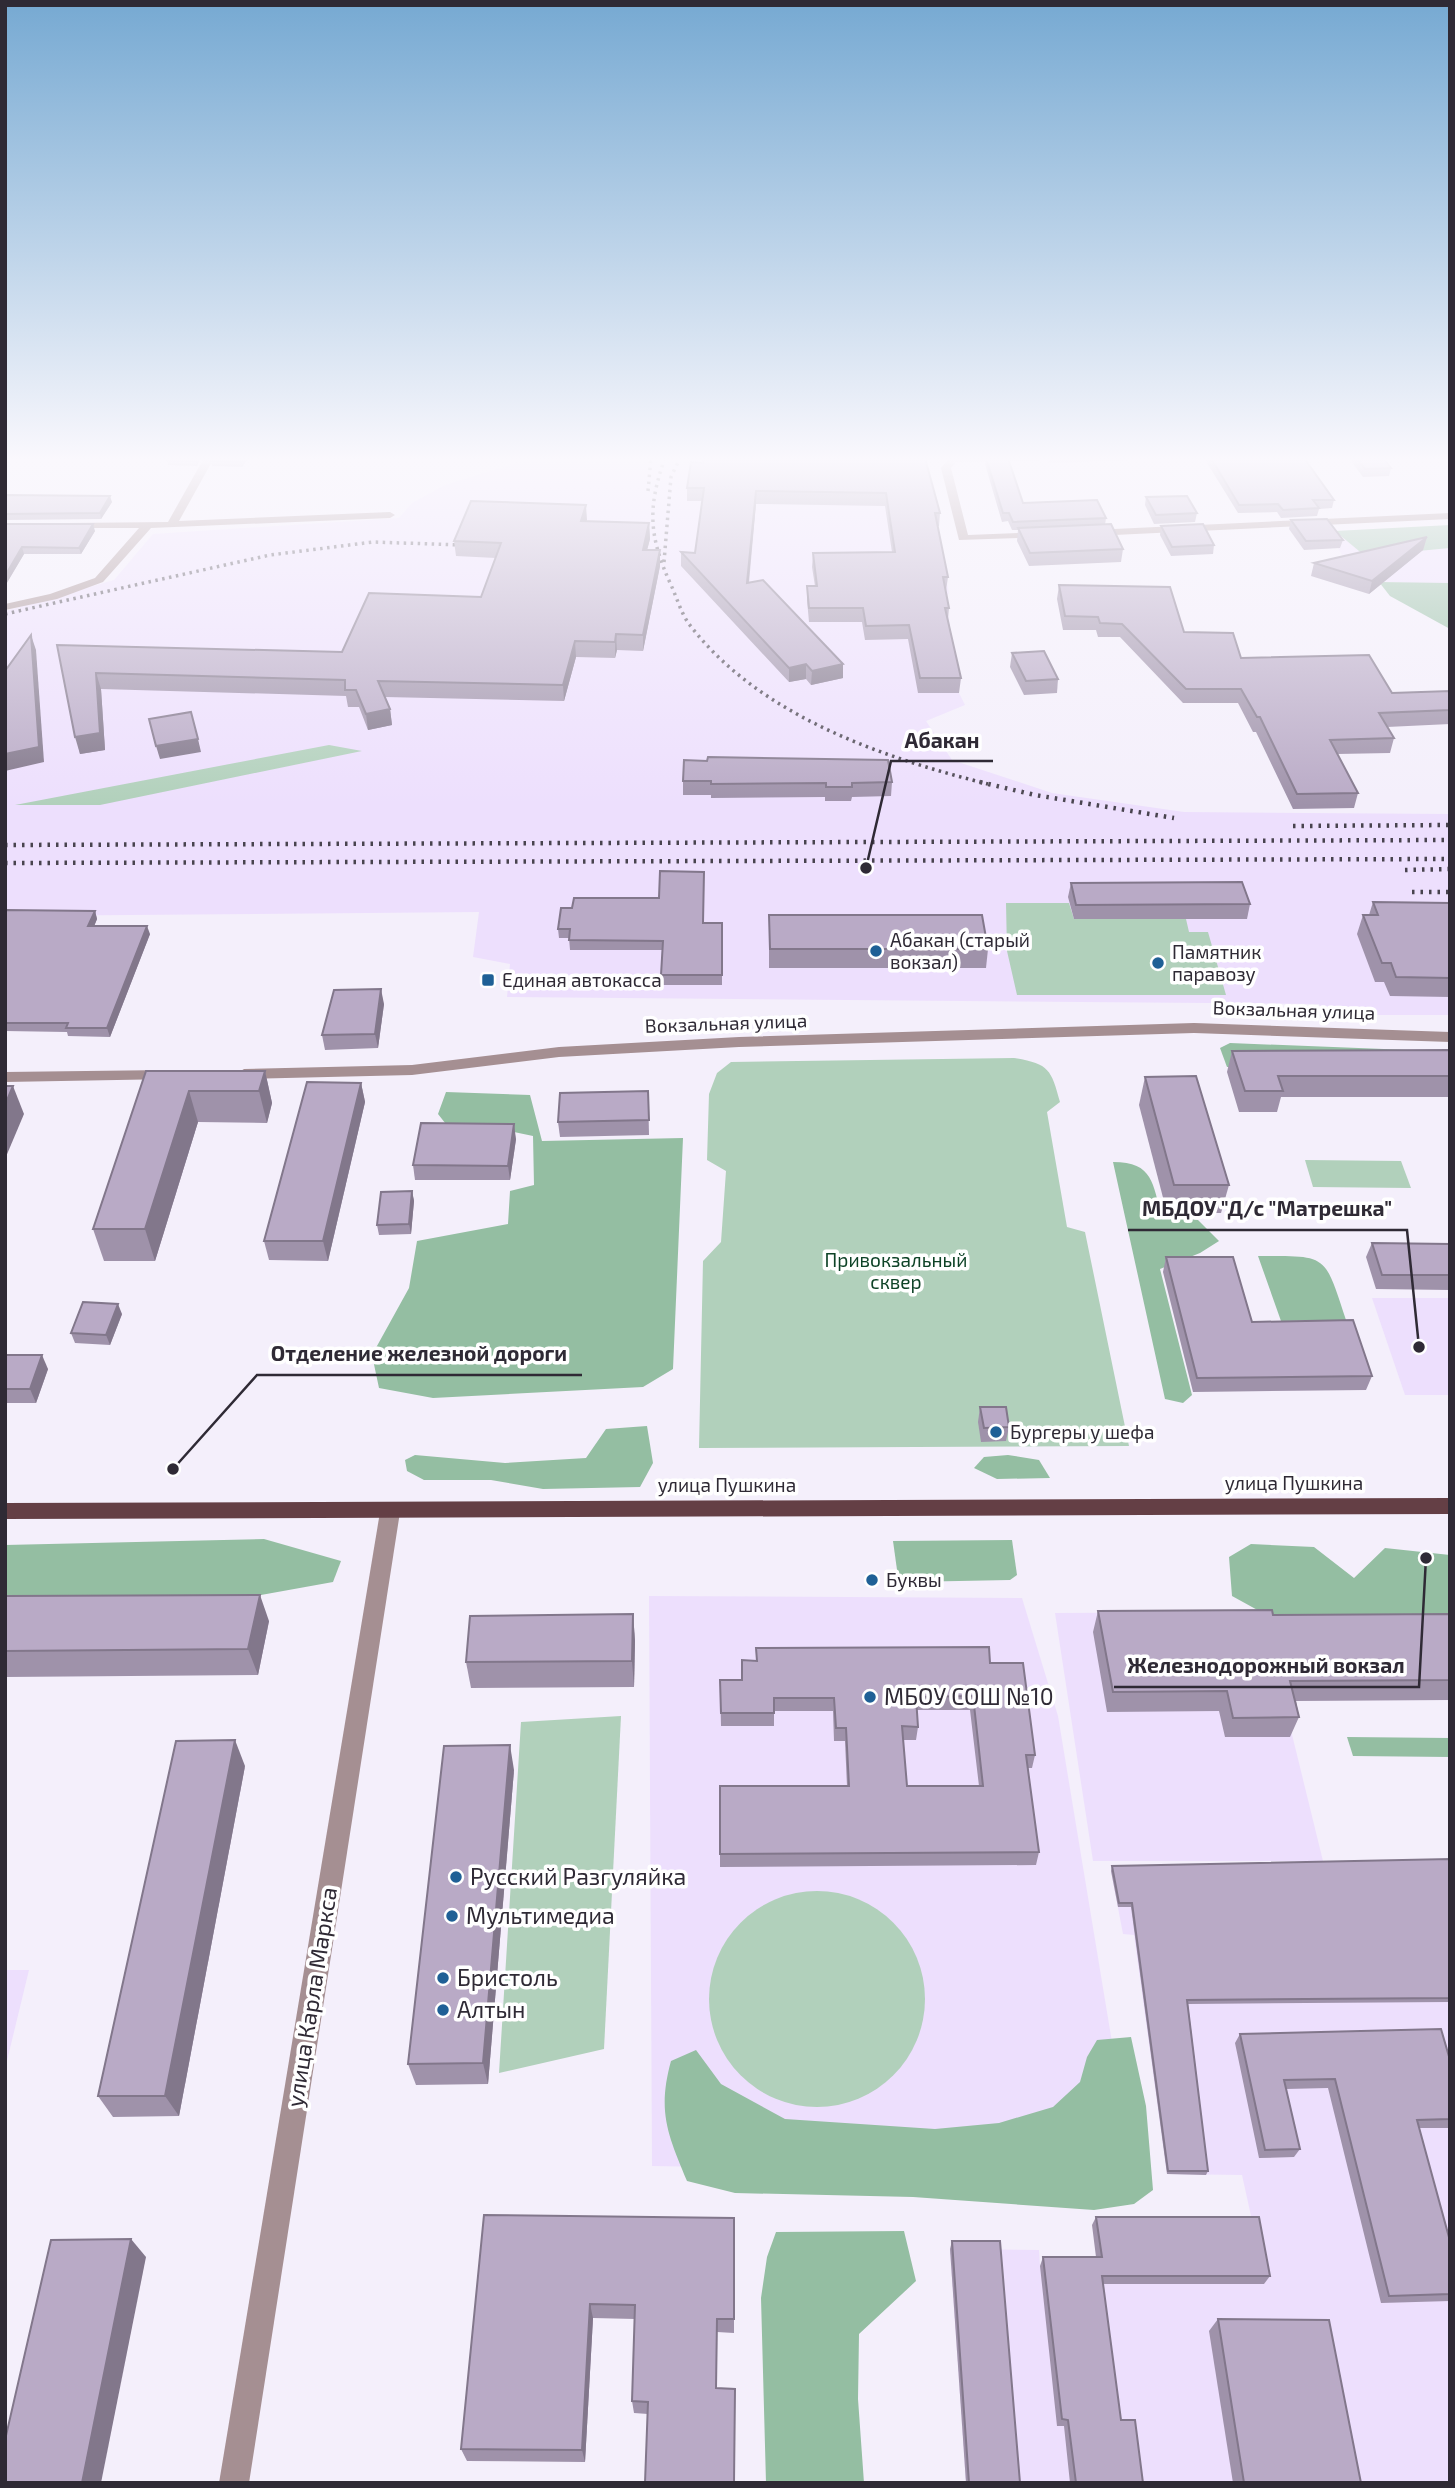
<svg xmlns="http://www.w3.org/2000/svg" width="1455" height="2488" viewBox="0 0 1455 2488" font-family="'Exo 2',sans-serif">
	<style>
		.built { fill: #eddffd }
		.green { fill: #b1d0bb }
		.forest { fill: #94bea2 }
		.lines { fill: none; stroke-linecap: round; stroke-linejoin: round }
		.minor { fill: #a58f92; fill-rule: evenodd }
		.major { fill: #643f45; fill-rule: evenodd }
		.rail-far1 { stroke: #48434e; stroke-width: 3.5; stroke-dasharray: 2.5 4.5; stroke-linecap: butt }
		.rail { stroke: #48434e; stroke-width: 4.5; stroke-dasharray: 2.5 6; stroke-linecap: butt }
		.wall { fill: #9f92aa; fill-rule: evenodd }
		.shaded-wall { fill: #82778b }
		.building { fill: #b9aac6; stroke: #82778b; stroke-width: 2; fill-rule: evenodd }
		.poi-dot { fill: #1f6096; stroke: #fff; stroke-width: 2.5 }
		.labels { text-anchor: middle; stroke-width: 7; stroke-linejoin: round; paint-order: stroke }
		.poi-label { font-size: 19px; fill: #2f2a35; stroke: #fff; text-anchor: start }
		.street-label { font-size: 19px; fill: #2f2a35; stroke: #fff }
		.park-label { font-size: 19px; fill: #0e4327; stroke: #fff }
		.near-poi-label { font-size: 23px; fill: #2f2a35; stroke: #fff; text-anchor: start }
		.near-street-label { font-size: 23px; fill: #2f2a35; stroke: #fff }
		.leader { fill: none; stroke: #2f2a35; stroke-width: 2.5 }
		.callout-dot { fill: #2f2a35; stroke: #fff; stroke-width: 2.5 }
		.callout-label { font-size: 21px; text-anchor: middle; font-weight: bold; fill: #2f2a35; stroke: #fff; stroke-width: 7; stroke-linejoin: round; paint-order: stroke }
	</style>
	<rect width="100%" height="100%" fill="#f4effb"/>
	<g class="built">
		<polygon points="533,458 924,458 949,593 945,599 950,624 948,643 918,693 959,693 965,705 926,721 952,760 1052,793 1184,812 1450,814 1450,1015 1323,1015 1319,1004 507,997 510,964 473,957 479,912 5,916 5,611 114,580 153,534 399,518 412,503 445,485"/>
		<polygon points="1450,532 1450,615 1430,584 1355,580 1333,538"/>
		<polygon points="1372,1298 1450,1298 1450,1395 1405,1395"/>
		<polygon points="649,1596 1022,1598 1058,1716 1134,2175 652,2166"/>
		<polygon points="1262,1612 1323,1861 1093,1861 1055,1613"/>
		<polygon points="1450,1863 1450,2483 966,2483 950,2249 1039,2250 1040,2266 1097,2265 1253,2225 1242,2175 1167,2174 1134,1935 1123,1934 1111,1871"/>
		<polygon points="5,1970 29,1970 5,2069"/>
	</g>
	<g class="green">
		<polygon points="329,745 362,751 100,805 15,805"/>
		<polygon points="1006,903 1069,903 1074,919 1186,919 1189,932 1208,932 1226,995 1017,995 1007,951"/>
		<path d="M1014,1058C1049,1064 1051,1069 1060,1102L1047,1112L1067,1227L1085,1232L1129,1446L699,1448L703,1261L721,1242L726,1171L707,1160L709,1094L717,1073L731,1062Z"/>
		<polygon points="1305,1160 1401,1161 1411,1188 1313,1187"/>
		<polygon points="621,1716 604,2049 499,2073 521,1722"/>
		<circle cx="817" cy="1999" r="108"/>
	</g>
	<g class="forest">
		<polygon points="1450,525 1450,548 1365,556 1335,531"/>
		<polygon points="1379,582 1450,583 1450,629 1390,596"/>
		<polygon points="1230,1043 1409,1050 1390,1066 1227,1067 1220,1048"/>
		<polygon points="446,1092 530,1095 542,1141 683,1138 673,1369 643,1387 433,1398 379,1388 372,1355 409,1288 417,1241 508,1224 510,1191 534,1185 533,1136 495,1128 453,1133 438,1114"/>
		<path d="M1113,1162C1154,1162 1152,1184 1162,1216L1198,1220L1219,1241L1200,1253L1160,1269L1192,1395L1183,1403L1165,1399Z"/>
		<path d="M1258,1256C1328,1256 1324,1253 1346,1320L1281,1321Z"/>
		<polygon points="647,1426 653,1463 640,1487 543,1489 491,1480 424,1480 407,1471 405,1460 415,1455 505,1463 586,1458 606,1429"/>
		<polygon points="1008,1455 1039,1460 1050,1478 997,1479 974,1468 984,1457"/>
		<polygon points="264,1539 341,1561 333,1582 200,1606 5,1611 5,1545"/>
		<polygon points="1012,1540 1017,1575 1010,1580 907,1582 898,1577 893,1541"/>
		<polygon points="1251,1544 1314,1547 1354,1578 1385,1548 1450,1555 1450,1633 1301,1634 1232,1596 1229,1557"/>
		<polygon points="1347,1737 1450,1738 1450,1757 1353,1756"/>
		<path d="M1131,2037L1146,2106L1153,2190L1134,2204L1094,2210L913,2197L735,2193L687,2181C668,2135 657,2112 671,2061L696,2050L721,2084L785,2119L935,2129L999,2123L1053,2107L1080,2082L1087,2057L1097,2040Z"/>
		<polygon points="904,2231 916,2281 859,2334 858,2399 864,2483 766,2483 761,2298 767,2257 776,2232"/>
	</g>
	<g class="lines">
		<g class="minor">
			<polygon points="204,458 214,458 179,521 390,512 395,515 390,518 151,528 103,582 57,599 5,610 5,604 50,594 95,578 139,528 72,528 68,527 68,523 168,522"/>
			<polygon points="949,458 1043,458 1038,461 956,462 951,468 968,535 1041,532 1045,533 1045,537 959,540 941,468"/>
			<polygon points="1450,513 1450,519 1093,536 1088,533 1093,530"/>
			<polygon points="1194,1023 1450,1032 1450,1042 1194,1033 739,1047 559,1057 412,1075 244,1079 236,1074 244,1069 412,1065 559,1047 739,1037"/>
			<polygon points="167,1070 175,1075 173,1079 5,1082 5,1072"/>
			<polygon points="390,1504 397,1506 400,1512 249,2483 219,2483 380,1512 383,1506"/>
		</g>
		<polygon class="major" points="1450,1498 1450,1514 5,1519 5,1503"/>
		<g class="rail-far1">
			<path d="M665,458C647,508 649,537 671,585C677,598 681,613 689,624C758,715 880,757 988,784"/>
			<polyline points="648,491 651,458"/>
			<polyline points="664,562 671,477 680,458"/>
			<polyline points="5,614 270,555 373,542 461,545"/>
		</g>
		<g class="rail">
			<polyline points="980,782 1035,795 1174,818"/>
			<polyline points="1293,826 1450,825"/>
			<polyline points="5,845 1450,840"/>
			<polyline points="5,863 1450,859"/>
			<polyline points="1405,870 1450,869"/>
			<polyline points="1412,892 1450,892"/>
		</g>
	</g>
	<g class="wall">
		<polygon points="201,458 197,466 168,465 167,460"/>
		<polygon points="213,458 248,458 242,467 212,466 211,461"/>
		<polygon points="925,458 940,513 939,526 938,526 948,577 946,591 945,591 949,608 948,619 961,678 959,693 918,693 908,639 865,640 862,622 809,622 807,600 807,586 815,586 812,567 813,553 892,552 885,506 756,504 749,583 843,664 843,678 811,685 806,679 789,682 681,566 681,552 695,553 702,501 687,501 687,488"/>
		<polygon points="986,458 1008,458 1023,503 1106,518 1105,525 1123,549 1121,562 1029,566 1017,541 1018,530 1012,530 1008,521 1002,522 985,464"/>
		<polygon points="1047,458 1195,458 1050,463"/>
		<polygon points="1204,458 1304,458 1334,500 1332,508 1319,509 1317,516 1281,518 1277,512 1238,513"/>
		<polygon points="1349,458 1383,458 1391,468 1389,476 1363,477"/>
		<polygon points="5,495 112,502 101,519 5,520"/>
		<polygon points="1146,497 1197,513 1195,522 1154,524 1145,505"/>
		<polygon points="1291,520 1343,540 1340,548 1304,550 1289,529"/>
		<polygon points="587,521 649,523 650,539 647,550 660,566 643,651 617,650 615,658 576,657 564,701 385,697 390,709 392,725 368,730 359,707 348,707 346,696 101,689 105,750 80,754 57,645 342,652 481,597 496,558 456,556 454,541"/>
		<polygon points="5,524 95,531 81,554 24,554 5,586"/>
		<polygon points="1161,526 1214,545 1213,554 1171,556 1160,535"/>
		<polygon points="1427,537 1423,550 1369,594 1311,576 1314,563"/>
		<polygon points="1059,585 1184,632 1241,658 1392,693 1450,691 1450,724 1387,727 1394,738 1390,753 1337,754 1358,793 1354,808 1293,809 1256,732 1253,732 1238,703 1183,703 1120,637 1098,637 1096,630 1063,630 1057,599"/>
		<polygon points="1012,653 1058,679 1057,693 1024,695 1010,667"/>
		<polygon points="683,781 892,782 891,796 852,797 851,801 825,801 825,797 711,798 711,795 683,795"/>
		<polygon points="1071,883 1250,904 1247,919 1074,919 1068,897"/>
		<polygon points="1373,902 1450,903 1450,997 1390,996 1384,982 1375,982 1357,934 1363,915 1369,915"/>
		<polygon points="5,910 95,911 97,919 94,926 150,934 110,1037 68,1036 67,1032 5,1031"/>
		<polygon points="769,915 988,949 986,968 769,968"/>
		<polygon points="704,923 722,923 722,985 661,985 662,950 570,950 569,938 559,938 558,929"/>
		<polygon points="384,1004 378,1048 325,1050 322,1035"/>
		<polygon points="1450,1050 1450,1097 1281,1097 1277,1112 1239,1112 1227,1072 1232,1051"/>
		<polygon points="146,1071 265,1071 272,1103 267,1123 198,1122 155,1261 104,1261 93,1229"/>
		<polygon points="1145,1077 1229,1185 1221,1213 1167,1213 1139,1105"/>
		<polygon points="361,1083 365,1102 328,1261 269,1260 264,1241"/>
		<polygon points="648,1091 649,1135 560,1137 558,1122"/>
		<polygon points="516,1139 510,1180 415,1180 413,1165"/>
		<polygon points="412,1191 414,1201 411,1234 379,1235 377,1225"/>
		<polygon points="1372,1243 1450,1244 1450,1290 1376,1289 1366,1257"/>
		<polygon points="1166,1257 1252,1322 1372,1376 1366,1390 1193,1392 1163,1272"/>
		<polygon points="122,1314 110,1345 75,1343 71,1333"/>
		<polygon points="5,1355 48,1369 36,1403 5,1403"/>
		<polygon points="980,1407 1009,1427 1006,1441 981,1442 978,1422"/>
		<polygon points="5,1600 269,1621 258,1675 5,1677"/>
		<polygon points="1098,1611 1273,1615 1450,1614 1450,1700 1296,1701 1299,1717 1290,1737 1225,1737 1219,1711 1107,1712 1093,1632"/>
		<polygon points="633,1614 635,1641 634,1687 471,1688 466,1662"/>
		<path d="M756,1648L990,1663L1035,1755L1032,1768H1028L1039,1852L1036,1865L720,1867V1786H847L845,1741H834L833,1711H774V1726H721L720,1680H742L756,1661ZM917,1710H970L979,1786H907L903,1740H916L918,1727Z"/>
		<polygon points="245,1766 179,2116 113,2117 98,2096"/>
		<polygon points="514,1770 488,2084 416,2085 408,2064"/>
		<polygon points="1450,1859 1450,2002 1188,2004 1208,2171 1206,2175 1167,2174 1131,1907 1118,1907 1111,1871 1112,1866"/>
		<polygon points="1240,2034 1450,2060 1450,2128 1419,2128 1450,2241 1450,2301 1381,2303 1328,2088 1286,2089 1300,2149 1294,2157 1259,2158 1235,2043"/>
		<polygon points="484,2215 734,2218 734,2333 717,2332 716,2388 648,2414 634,2413 632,2401 635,2319 593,2318 585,2462 467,2461 461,2449"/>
		<polygon points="1096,2217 1270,2276 1264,2284 1103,2284 1121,2420 1143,2483 1070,2483 1064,2426 1057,2426 1040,2266 1043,2257 1096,2257 1092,2225"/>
		<polygon points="952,2241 1020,2483 966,2483 950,2249"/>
		<polygon points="1218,2319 1361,2483 1233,2483 1209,2331"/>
	</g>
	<g class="shaded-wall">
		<polygon points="197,458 201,458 197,466 195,461"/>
		<polygon points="244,458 248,458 242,467 241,462"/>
		<polygon points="756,491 756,504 747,597 747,583"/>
		<polygon points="110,496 112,502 101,519 100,513"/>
		<polygon points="586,505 587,520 582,536 581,521"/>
		<polygon points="649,523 650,539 643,565 643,550"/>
		<polygon points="93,524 95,531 81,554 79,548"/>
		<polygon points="1427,537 1423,550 1369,594 1372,581"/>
		<polygon points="22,547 24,554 5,586 5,576"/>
		<polygon points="660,550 660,566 643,651 643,635"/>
		<polygon points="616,634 617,650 615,658 615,642"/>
		<polygon points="31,635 36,650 44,762 5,771 5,754"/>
		<polygon points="575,641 576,657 564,701 563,685"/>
		<polygon points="806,664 806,679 789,682 789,668"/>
		<polygon points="843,664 843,678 811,685 812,671"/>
		<polygon points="96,673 101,689 105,750 80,754 75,737"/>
		<polygon points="390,709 392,725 368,730 366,714"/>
		<polygon points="198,739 201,752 160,759 156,746"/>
		<polygon points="95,911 97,919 91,934 88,926"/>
		<polygon points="147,926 150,934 110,1037 107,1028"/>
		<polygon points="381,989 384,1004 378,1048 375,1034"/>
		<polygon points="265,1071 272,1103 267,1123 259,1091"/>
		<polygon points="361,1083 365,1102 328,1261 323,1241"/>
		<polygon points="13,1086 24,1114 5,1159 5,1105"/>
		<polygon points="189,1091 198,1122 155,1261 145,1229"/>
		<polygon points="514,1124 516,1139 510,1180 508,1166"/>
		<polygon points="412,1191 414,1201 411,1234 409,1224"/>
		<polygon points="118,1304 122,1314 110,1345 106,1335"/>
		<polygon points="42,1355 48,1369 36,1403 30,1389"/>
		<polygon points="260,1595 269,1621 258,1675 248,1649"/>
		<polygon points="633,1614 635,1641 634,1687 632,1661"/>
		<polygon points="235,1740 245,1766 179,2116 165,2096"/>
		<polygon points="510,1745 514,1770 488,2084 483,2063"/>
		<polygon points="131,2239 146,2257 101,2483 82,2483"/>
		<polygon points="590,2304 593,2318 585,2462 582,2450"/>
	</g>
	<g class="building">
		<polygon points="168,458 197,458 195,461 167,460"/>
		<polygon points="213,458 244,458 241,462 211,461"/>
		<polygon points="704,458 925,458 940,513 935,513 948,577 943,577 949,608 945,608 961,678 920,678 909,625 866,626 863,608 809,608 807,586 817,586 813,553 895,552 886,493 756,491 747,583 763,580 843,664 812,671 806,664 789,668 681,552 695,553 704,488 687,488 691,462 703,463"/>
		<polygon points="986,458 1008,458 1023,503 1097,500 1106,518 1013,522 1009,513 1003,513"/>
		<polygon points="1211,458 1304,458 1334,500 1313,500 1319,508 1283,510 1278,504 1239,505"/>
		<polygon points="1357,458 1383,458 1391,468 1365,469"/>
		<polygon points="5,495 110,496 100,513 5,514"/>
		<polygon points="1187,496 1197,513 1156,515 1146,497"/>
		<polygon points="471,501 586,505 581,521 649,523 643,550 660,550 643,635 616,634 615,642 575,641 563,685 378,681 390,709 366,714 356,690 345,690 345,680 96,673 100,733 75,737 57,645 342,652 369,593 481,597 501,543 454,541"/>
		<polygon points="1327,519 1343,540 1306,541 1291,520"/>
		<polygon points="5,524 93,524 79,548 22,547 5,576"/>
		<polygon points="1111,524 1123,549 1030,553 1018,528"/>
		<polygon points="1203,524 1214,545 1172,547 1161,526"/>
		<polygon points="1427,537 1372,581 1314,563"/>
		<polygon points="1059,585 1170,587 1184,632 1233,633 1241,658 1369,655 1392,693 1450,691 1450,710 1379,713 1394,738 1330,740 1358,793 1297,794 1260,717 1257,717 1241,689 1186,689 1122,624 1100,623 1098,617 1065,616"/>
		<polygon points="31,635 39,747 5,754 5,671"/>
		<polygon points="1044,651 1058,679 1026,681 1012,653"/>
		<polygon points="191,712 198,739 156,746 149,719"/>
		<polygon points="708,757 888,760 892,782 852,783 852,787 826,787 826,783 711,784 711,781 683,781 684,760 707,761"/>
		<polygon points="660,871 704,872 703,923 722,923 722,975 661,975 663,941 569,940 570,929 558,929 561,908 572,908 574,898 659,898"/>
		<polygon points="1242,882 1250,904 1076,905 1071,883"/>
		<polygon points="1373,902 1450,903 1450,978 1396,977 1391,963 1382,963 1363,915 1378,915"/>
		<polygon points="5,910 95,911 88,926 147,926 107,1028 66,1028 68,1023 5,1023"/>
		<polygon points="769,915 982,915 988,949 770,949"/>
		<polygon points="381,989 375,1034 322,1035 334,990"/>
		<polygon points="1450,1050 1450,1076 1278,1076 1283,1091 1245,1091 1232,1051"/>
		<polygon points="146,1071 265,1071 259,1091 189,1091 145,1229 93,1229"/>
		<polygon points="1196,1076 1229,1185 1174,1185 1145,1077"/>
		<polygon points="307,1082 361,1083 323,1241 264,1241"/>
		<polygon points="5,1086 13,1086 5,1105"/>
		<polygon points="648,1091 649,1120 558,1122 560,1093"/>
		<polygon points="421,1123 514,1124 508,1166 413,1165"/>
		<polygon points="412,1191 409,1224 377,1225 381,1192"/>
		<polygon points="1372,1243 1450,1244 1450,1275 1382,1275"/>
		<polygon points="1166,1257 1233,1257 1252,1322 1353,1320 1372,1376 1197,1378"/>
		<polygon points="83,1302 118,1304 106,1335 71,1333"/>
		<polygon points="5,1355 42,1355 30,1389 5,1389"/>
		<polygon points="980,1407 1006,1407 1009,1427 984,1428"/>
		<polygon points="260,1595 248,1649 5,1651 5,1600 6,1596"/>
		<polygon points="1272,1610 1273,1615 1450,1614 1450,1680 1290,1681 1299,1717 1233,1718 1227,1691 1113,1692 1098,1611"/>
		<polygon points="633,1614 632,1661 466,1662 470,1616"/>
		<path d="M989,1647L990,1663H1023L1035,1755H1026L1039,1852L720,1854V1786H849L846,1728H836L834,1698H774V1713H721L720,1680H742V1660L757,1661L756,1648ZM973,1696L983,1786H907L902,1726L918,1727L916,1697Z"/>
		<polygon points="235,1740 165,2096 98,2096 176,1741"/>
		<polygon points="510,1745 483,2063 408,2064 444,1746"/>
		<polygon points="1450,1859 1450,1998 1187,2000 1208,2171 1168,2171 1132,1903 1119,1903 1112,1866"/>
		<polygon points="1441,2029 1450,2060 1450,2119 1417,2120 1450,2241 1450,2294 1389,2296 1335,2079 1284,2080 1300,2149 1265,2150 1240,2034"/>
		<polygon points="484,2215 734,2218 734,2319 717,2319 716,2388 735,2389 734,2483 645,2483 648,2402 632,2401 635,2305 590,2304 582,2450 461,2449"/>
		<polygon points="1096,2217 1259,2217 1270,2276 1102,2276 1121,2420 1135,2420 1143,2483 1076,2483 1068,2420 1062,2419 1043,2257 1102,2257"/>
		<polygon points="131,2239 82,2483 5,2483 5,2440 51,2240"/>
		<polygon points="952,2241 1000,2241 1020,2483 969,2483"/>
		<polygon points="1218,2319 1329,2320 1361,2483 1244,2483"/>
	</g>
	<linearGradient id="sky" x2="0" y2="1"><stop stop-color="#76a9d2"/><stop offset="0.57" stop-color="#faf8fd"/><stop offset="1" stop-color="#faf8fd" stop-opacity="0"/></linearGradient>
	<rect width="1455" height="806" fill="url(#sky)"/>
	<g class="poi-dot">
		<circle cx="876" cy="951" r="7"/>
		<circle cx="1158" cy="963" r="7"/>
		<rect x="481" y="973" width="14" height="14" rx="3.5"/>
		<circle cx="996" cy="1432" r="7"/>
		<circle cx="872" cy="1580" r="7"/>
		<circle cx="870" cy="1697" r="7"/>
		<circle cx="456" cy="1877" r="7"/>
		<circle cx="452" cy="1916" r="7"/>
		<circle cx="443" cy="1978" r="7"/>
		<circle cx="443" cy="2010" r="7"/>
	</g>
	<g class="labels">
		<g class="poi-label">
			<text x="890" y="947">Абакан (старый<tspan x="890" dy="22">вокзал)</tspan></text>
			<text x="1172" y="959">Памятник<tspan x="1172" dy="22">паравозу</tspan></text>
			<text x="502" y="987">Единая автокасса</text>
			<text x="1010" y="1439">Бургеры у шефа</text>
			<text x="886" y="1587">Буквы</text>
		</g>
		<g class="street-label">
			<text transform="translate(1294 1010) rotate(2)" y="7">Вокзальная улица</text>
			<text transform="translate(726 1023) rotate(-2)" y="7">Вокзальная улица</text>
			<text x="1294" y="1490">улица Пушкина</text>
			<text x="727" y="1492">улица Пушкина</text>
		</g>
		<g class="park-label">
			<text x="896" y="1267">Привокзальный<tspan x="896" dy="22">сквер</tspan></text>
		</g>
		<g class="near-poi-label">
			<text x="884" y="1705">МБОУ СОШ №10</text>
			<text x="470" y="1885">Русский Разгуляйка</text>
			<text x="466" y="1924">Мультимедиа</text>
			<text x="457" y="1986">Бристоль</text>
			<text x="457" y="2018">Алтын</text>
		</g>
		<g class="near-street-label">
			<text transform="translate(312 1997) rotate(-81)" y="8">улица Карла Маркса</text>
		</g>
	</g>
	<path class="leader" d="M866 868L891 761H993M1419 1347L1407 1230H1128M173 1469L257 1375H582M1426 1558L1419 1687H1114"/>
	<g class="callout-dot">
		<circle cx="866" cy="868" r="7"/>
		<circle cx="1419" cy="1347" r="7"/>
		<circle cx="173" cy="1469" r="7"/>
		<circle cx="1426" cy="1558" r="7"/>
	</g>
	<g class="callout-label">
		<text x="942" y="748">Абакан</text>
		<text x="1267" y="1216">МБДОУ "Д/с "Матрешка"</text>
		<text x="419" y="1361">Отделение железной дороги</text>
		<text x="1266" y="1673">Железнодорожный вокзал</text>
	</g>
	<rect width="1455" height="2488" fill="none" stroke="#2f2a35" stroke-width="14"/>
</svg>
